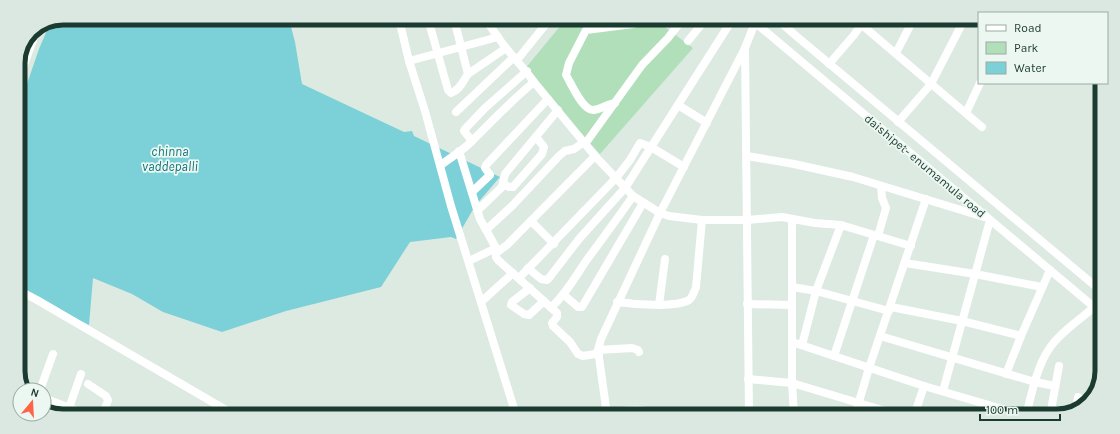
<svg xmlns="http://www.w3.org/2000/svg" width="1120" height="434" viewBox="0 0 1120 434" font-family="Karla,sans-serif">
	<style>
		.green { fill: #b1dfba }
		.water { fill: #7cd0d7 }
		.lines { fill: none; stroke-linecap: round; stroke-linejoin: round }
		.minor { stroke: #fff; stroke-width: 8 }
		.labels { text-anchor: middle; stroke-width: 3.5; stroke-linejoin: round; paint-order: stroke }
		.street-label { font-size: 12px; fill: #1c3b30; stroke: #ecf7f1 }
		.water-label { font-size: 13px; font-style: italic; fill: #11737c; stroke: #ecf7f1 }
		.rim { fill: none; stroke: #1c3b30; stroke-width: 5 }
	</style>
	<rect width="100%" height="100%" fill="#dceae2"/>
	<polygon class="green" points="566,19 654,19 693,48 600,154 524,70"/>
	<polygon class="water" points="63,18 289,19 295,42 302,84 404,132 412,131 414,136 500,177 475,206 456,239 451,237 410,242 381,287 286,311 222,332 163,312 132,294 93,278 89,325 18,290 18,110 39,49 50,23"/>
	<g class="lines">
		<g class="minor">
			<polyline points="399,19 409,61 425,111 451,206 516,415"/>
			<path d="M428,19L448,90L451,93C460,90 463,81 468,74L454,19"/>
			<path d="M485,19C490,25 493,31 498,37C508,53 523,66 534,82L595,156L633,196L660,213L669,216L702,220H747L782,217L815,223L841,225"/>
			<polyline points="752,20 1100,312"/>
			<polyline points="778,20 795,35 1100,290"/>
			<polyline points="856,20 982,127"/>
			<polyline points="688,41 705,20"/>
			<polyline points="896,53 913,20"/>
			<polyline points="517,60 550,19"/>
			<polyline points="409,61 498,37"/>
			<polyline points="829,64 854,35 864,21"/>
			<polyline points="468,74 506,48"/>
			<polyline points="18,90 24,65 37,29"/>
			<path d="M615,103C608,104 601,109 594,110C583,112 571,83 566,75L569,63L586,30L633,24L652,19"/>
			<polyline points="678,105 707,123"/>
			<polyline points="456,112 514,57"/>
			<polyline points="966,113 980,83"/>
			<polyline points="898,122 931,84 964,20"/>
			<polyline points="472,141 464,131 465,129 485,108 527,71"/>
			<polyline points="585,144 642,65 668,38 682,20"/>
			<polyline points="459,151 480,219 496,248 496,257 498,260 557,313 557,317 552,323 553,326 570,342 578,354 583,356 595,354 599,356"/>
			<polyline points="747,156 794,164 853,177 984,217"/>
			<path d="M441,165C451,157 464,150 473,140C493,120 512,100 534,82"/>
			<polyline points="504,184 509,187 513,187 542,154 544,147 536,137"/>
			<polyline points="472,192 490,175 485,168 486,165 548,99"/>
			<polyline points="478,210 502,187 505,174 558,110"/>
			<polyline points="792,219 792,383 794,415"/>
			<polyline points="531,221 554,244"/>
			<polyline points="486,230 512,206 559,156 565,151 574,149 584,142"/>
			<polyline points="878,236 886,208 882,198 881,186"/>
			<polyline points="496,253 507,245 595,156"/>
			<polyline points="469,261 496,248"/>
			<polyline points="905,263 975,274 1042,287"/>
			<polyline points="528,268 541,279 547,280 549,278 579,239 625,188 732,20"/>
			<polyline points="519,278 616,178 630,160 640,143 651,147 684,167"/>
			<polyline points="792,287 816,291 889,311"/>
			<polyline points="530,288 512,302 511,305 524,314 529,315 544,301"/>
			<polyline points="18,290 37,300 233,414"/>
			<polyline points="564,295 578,307 582,307 643,203"/>
			<polyline points="481,302 513,273"/>
			<path d="M617,302C633,304 676,308 689,300C693,297 694,292 696,287L702,220"/>
			<polyline points="747,304 792,305"/>
			<polyline points="659,305 665,259"/>
			<polyline points="891,307 962,321 1021,336"/>
			<path d="M551,308C567,292 574,279 586,261C602,239 618,218 633,196"/>
			<polyline points="880,336 1035,382 1055,386"/>
			<polyline points="792,342 924,386 1026,416"/>
			<polyline points="802,345 816,291 841,225 911,246"/>
			<polyline points="598,350 632,348 638,350 639,352"/>
			<polyline points="834,356 874,235"/>
			<polyline points="1006,374 1021,336 1050,270"/>
			<polyline points="748,379 792,383 902,416"/>
			<polyline points="88,384 106,396 108,400 103,414"/>
			<polyline points="40,390 53,354"/>
			<polyline points="943,391 990,220"/>
			<polyline points="44,398 85,414"/>
			<polyline points="69,408 81,374"/>
			<polyline points="1076,410 1078,397"/>
			<path d="M606,413C618,412 645,405 653,415"/>
			<polyline points="607,415 598,350 601,339 660,213 745,48"/>
			<polyline points="749,415 745,48 756,20"/>
			<polyline points="855,415 869,368 926,199"/>
			<polyline points="914,416 924,386"/>
			<path d="M1026,416C1031,396 1037,366 1049,349C1058,334 1081,319 1094,307"/>
			<polyline points="1050,416 1059,366"/>
		</g>
	</g>
	<g class="labels">
		<g class="street-label">
			<text transform="translate(925 166) rotate(40)" y="4">daishipet- enumamula road</text>
		</g>
		<g class="water-label">
			<text x="170" y="156">chinna<tspan x="170" dy="15">vaddepalli</tspan></text>
		</g>
	</g>
	<path d="M0 0H1120V434H0ZM63 25H1057A38 38 0 0 1 1095 63V371A38 38 0 0 1 1057 409H63A38 38 0 0 1 25 371V63A38 38 0 0 1 63 25Z" fill="#dbe8e2" fill-rule="evenodd"/>
	<path class="rim" d="M63 25H1057A38 38 0 0 1 1095 63V371A38 38 0 0 1 1057 409H63A38 38 0 0 1 25 371V63A38 38 0 0 1 63 25Z"/>
	<rect x="978" y="12" width="130" height="72" fill="#ecf7f1" stroke="#99aca4"/>
	<rect x="986" y="25" width="20" height="6" fill="#ffffff" stroke="#99aca4"/>
	<text x="1014" y="32" font-size="12" fill="#1c3b30">Road</text>
	<rect x="986" y="42" width="20" height="12" fill="#b1dfba" stroke="#99aca4"/>
	<text x="1014" y="52" font-size="12" fill="#1c3b30">Park</text>
	<rect x="986" y="62" width="20" height="12" fill="#7cd0d7" stroke="#99aca4"/>
	<text x="1014" y="72" font-size="12" fill="#1c3b30">Water</text>
	<g transform="translate(32 402) rotate(18)"><circle r="19" fill="#ecf7f1" stroke="#99aca4"/>
	<path d="M0-3L7 15L0 10L-7 15Z" fill="#ff6345"/>
	<text y="-6" font-size="11" font-weight="bold" text-anchor="middle" fill="#1c3b30">N</text>
	</g>
	<path d="M980 414v6h80v-6" fill="none" stroke="#1c3b30" stroke-width="2"/>
	<text x="986" y="414" font-size="12" fill="#1c3b30" stroke="#ecf7f1" stroke-width="3" paint-order="stroke">100 m</text>
</svg>
